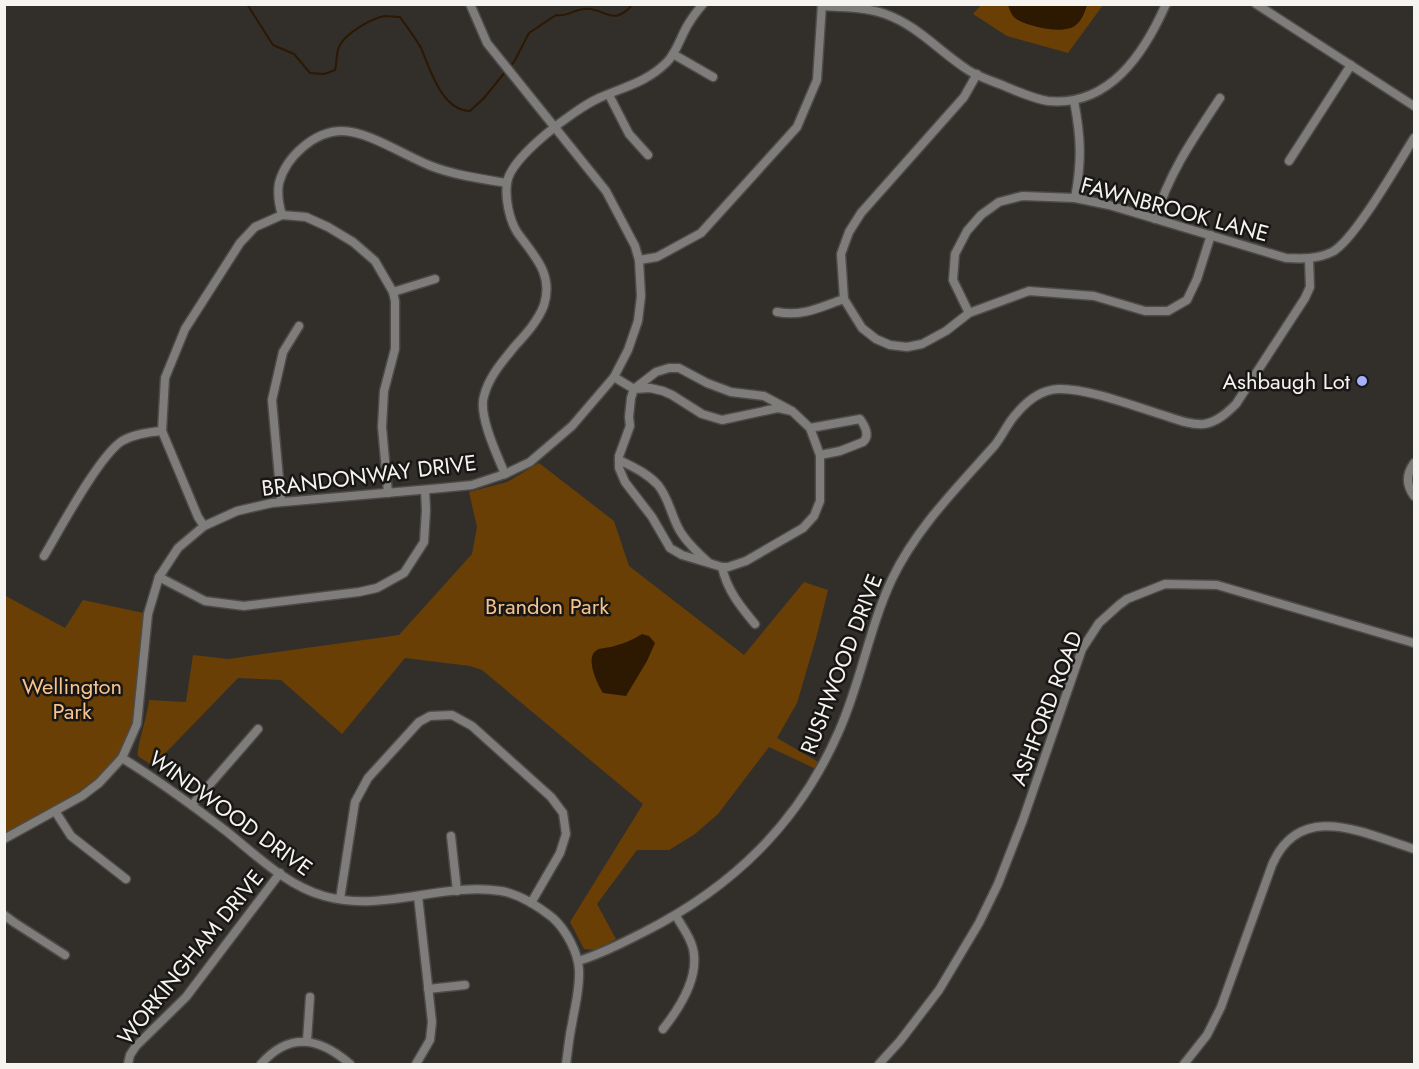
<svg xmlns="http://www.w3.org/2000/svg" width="1419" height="1069" viewBox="0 0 1419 1069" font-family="Jost,sans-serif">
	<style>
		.green { fill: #693f05 }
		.water { fill: #2d1801 }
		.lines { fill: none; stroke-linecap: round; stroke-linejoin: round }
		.stream { stroke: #2d1801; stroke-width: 2 }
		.minor-casing { stroke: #4d4b47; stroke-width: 11 }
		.minor { stroke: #7f7d7b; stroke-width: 8 }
		.poi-dot { fill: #a6b1fc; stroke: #191716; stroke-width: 2 }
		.labels { text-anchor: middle; stroke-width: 5; stroke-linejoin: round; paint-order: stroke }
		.street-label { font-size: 22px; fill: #f6f4f1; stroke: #191716 }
		.poi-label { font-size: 22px; fill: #f6f4f1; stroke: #191716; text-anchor: end }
		.park-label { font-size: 22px; fill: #f7c38c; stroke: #191716 }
	</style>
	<rect width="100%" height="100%" fill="#322f2b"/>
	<g class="green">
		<polygon points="981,5 1103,5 1068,53 1007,36 973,14"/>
		<path d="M539,463L614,521L629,566L744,655L804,582L828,590L817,635L797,703L777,738L820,763L816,769L769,747L718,814L695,834L669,850H637L597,904L616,939L595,950L584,949L570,922L643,804L482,670L470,666L405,658L342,734L281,680L238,678L153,766L138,756C136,748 148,715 149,700L186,702L193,655L228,659L399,635L472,554L477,527L469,492L507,482Z"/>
		<polygon points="4,595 65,628 83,600 148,614 137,724 125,753 99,783 4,839"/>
	</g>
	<g class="water">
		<path d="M1008,5V4L1087,5C1085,12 1082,20 1076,25C1064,35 1030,27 1018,20C1012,17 1010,11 1008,5Z"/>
		<path d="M642,634L649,636L655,643L647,661L626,696L603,693C598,685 584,657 597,650C600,648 607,648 611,647C623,644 632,640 642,634Z"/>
	</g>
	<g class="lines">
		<g class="stream">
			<path d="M247,4L273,45L294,54L310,73L324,74L335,70C337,63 336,53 339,47C344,34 372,18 385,16C390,16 395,17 400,17C407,27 415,37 421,48C430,69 442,111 470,111L484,98L506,71"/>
			<path d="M510,67L515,60L529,33L556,15C567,17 573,10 584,9C604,6 612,29 633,4"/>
		</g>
		<defs>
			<g id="minor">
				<polyline points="1256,4 1414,106"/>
				<path d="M822,6C842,7 866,7 885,14C917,25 940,52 968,70C980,78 996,82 1009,88C1021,93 1035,99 1048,101C1109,107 1144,54 1166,4"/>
				<polyline points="673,54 713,77"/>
				<polyline points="977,74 964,97 861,213 849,232 841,254 844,299 862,328 876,339 890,345 907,347 922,344 946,331 969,313 1029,291 1094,296 1145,311 1168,311 1187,300 1197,279 1211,235"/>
				<polyline points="609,95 629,134 648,155"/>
				<path d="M1074,101C1081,137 1082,161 1075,198"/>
				<polyline points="1289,161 1351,65"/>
				<path d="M282,215C279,205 277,194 279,183C286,157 314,131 342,131C368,131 405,156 431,166C454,175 482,179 507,183"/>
				<path d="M1155,219C1170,171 1193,139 1220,98"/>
				<polyline points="639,260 657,257 701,233 797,127 817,80 822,4"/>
				<polyline points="393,292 435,279"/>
				<path d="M777,312C803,317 820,307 844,299"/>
				<path d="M969,313L953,280L955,254L967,231L981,215L999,202L1022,196L1075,198L1109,205L1286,258C1303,259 1317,259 1332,252C1354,241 1399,162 1414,138"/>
				<polyline points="614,377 634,389 650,388 663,391 672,395 702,414 722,420 778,408 792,411 810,428 820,455 820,501 814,516 803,528 746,561 728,567 722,567 682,555 670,548 652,517 625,482 619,468 619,456 630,426 629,417 631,398 634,389 656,372 669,368 679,368 707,383 731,392 764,396 792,411"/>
				<path d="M810,428L860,419C865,426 870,436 863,442L840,451L820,455"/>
				<path d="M619,460C633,467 647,473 658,485C669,498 671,516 680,531C687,543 698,553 708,562"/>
				<path d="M1414,463C1406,474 1406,485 1414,496"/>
				<path d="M505,474C497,455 478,415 484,396C489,376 503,361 515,346C526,334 538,321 544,305C554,273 533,255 517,232C509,219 505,198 507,183C510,157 575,109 599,98C623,87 646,83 667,62C677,52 681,35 689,23C693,16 698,10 703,4"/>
				<polyline points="281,501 272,400 283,352 299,326"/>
				<polyline points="204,526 198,517 162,431 165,378 185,329 240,243 255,227 282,215 306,217 328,227 353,242 375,261 393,292 395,301 395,349 384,391 382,427 388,493"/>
				<path d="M44,556C60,529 99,456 122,441C134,434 149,432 162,431"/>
				<path d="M722,567C727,590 740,606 755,624"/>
				<polyline points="159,577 205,601 244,606 359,592 377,588 404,573 424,542 426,510 425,490"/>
				<path d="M122,758C158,780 192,805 226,831C256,855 287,886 324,896C382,913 442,882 501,891C519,894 538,906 553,918C566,930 578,952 579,970C580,989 575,1005 572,1024C569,1037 568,1051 566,1064"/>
				<polyline points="192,805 258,729"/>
				<polyline points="55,811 71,836 126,879"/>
				<polyline points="451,836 457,891"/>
				<polyline points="4,839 82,796 99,783 122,758 137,724 148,614 159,577 178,548 204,526 237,511 272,503 442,488 472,485 505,474 530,462 572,426 614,377 628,350 638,321 641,296 639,260 635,246 606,191 487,43 470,4"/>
				<polyline points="340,899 355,802 368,778 419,722 430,716 452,715 472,726 551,797 563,813 566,834 560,853 531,903"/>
				<polyline points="4,915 15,923 65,955"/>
				<path d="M578,961C602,954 622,943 644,932C733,887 799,823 839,731C861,682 869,628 892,579C917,527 957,488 995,445C1003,435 1008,422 1017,413C1027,401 1041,390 1058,389C1088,388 1136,407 1166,416C1178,420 1191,425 1204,424C1217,422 1227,413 1236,404L1305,298L1310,287L1309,260"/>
				<polyline points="428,989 465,985"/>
				<path d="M663,1029C678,1010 697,981 694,955C693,941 683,928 676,916"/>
				<polyline points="307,1041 310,997"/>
				<polyline points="128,1064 130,1055 136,1046 186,997 280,873"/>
				<path d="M261,1064C290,1031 320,1038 350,1064"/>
				<polyline points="416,1064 430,1040 432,1022 418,896"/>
				<polyline points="879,1064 900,1041 939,990 979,923 998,884 1023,820 1082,649 1099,623 1119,605 1127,599 1165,584 1217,585 1414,643"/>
				<path d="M1184,1064L1207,1035L1221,1007L1272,865C1300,799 1365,834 1414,849"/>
			</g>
		</defs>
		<use href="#minor" class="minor-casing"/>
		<use href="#minor" class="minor"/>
	</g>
	<circle class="poi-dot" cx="1362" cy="381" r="6"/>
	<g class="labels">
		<g class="street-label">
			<text transform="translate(1175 209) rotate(15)" y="8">FAWNBROOK LANE</text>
			<text transform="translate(369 475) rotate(-7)" y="8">BRANDONWAY DRIVE</text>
			<text transform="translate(841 664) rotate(-69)" y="8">RUSHWOOD DRIVE</text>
			<text transform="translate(1046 708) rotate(-69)" y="8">ASHFORD ROAD</text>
			<text transform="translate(231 813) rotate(36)" y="8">WINDWOOD DRIVE</text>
			<text transform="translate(190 957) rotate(-51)" y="8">WORKINGHAM DRIVE</text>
		</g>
		<g class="poi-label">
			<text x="1350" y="389">Ashbaugh Lot</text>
		</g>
		<g class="park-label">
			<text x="547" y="614">Brandon Park</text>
			<text x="72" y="694">Wellington<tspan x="72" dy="25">Park</tspan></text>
		</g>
	</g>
	<rect width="1419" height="1069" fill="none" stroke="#f6f4f1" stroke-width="12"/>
</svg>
